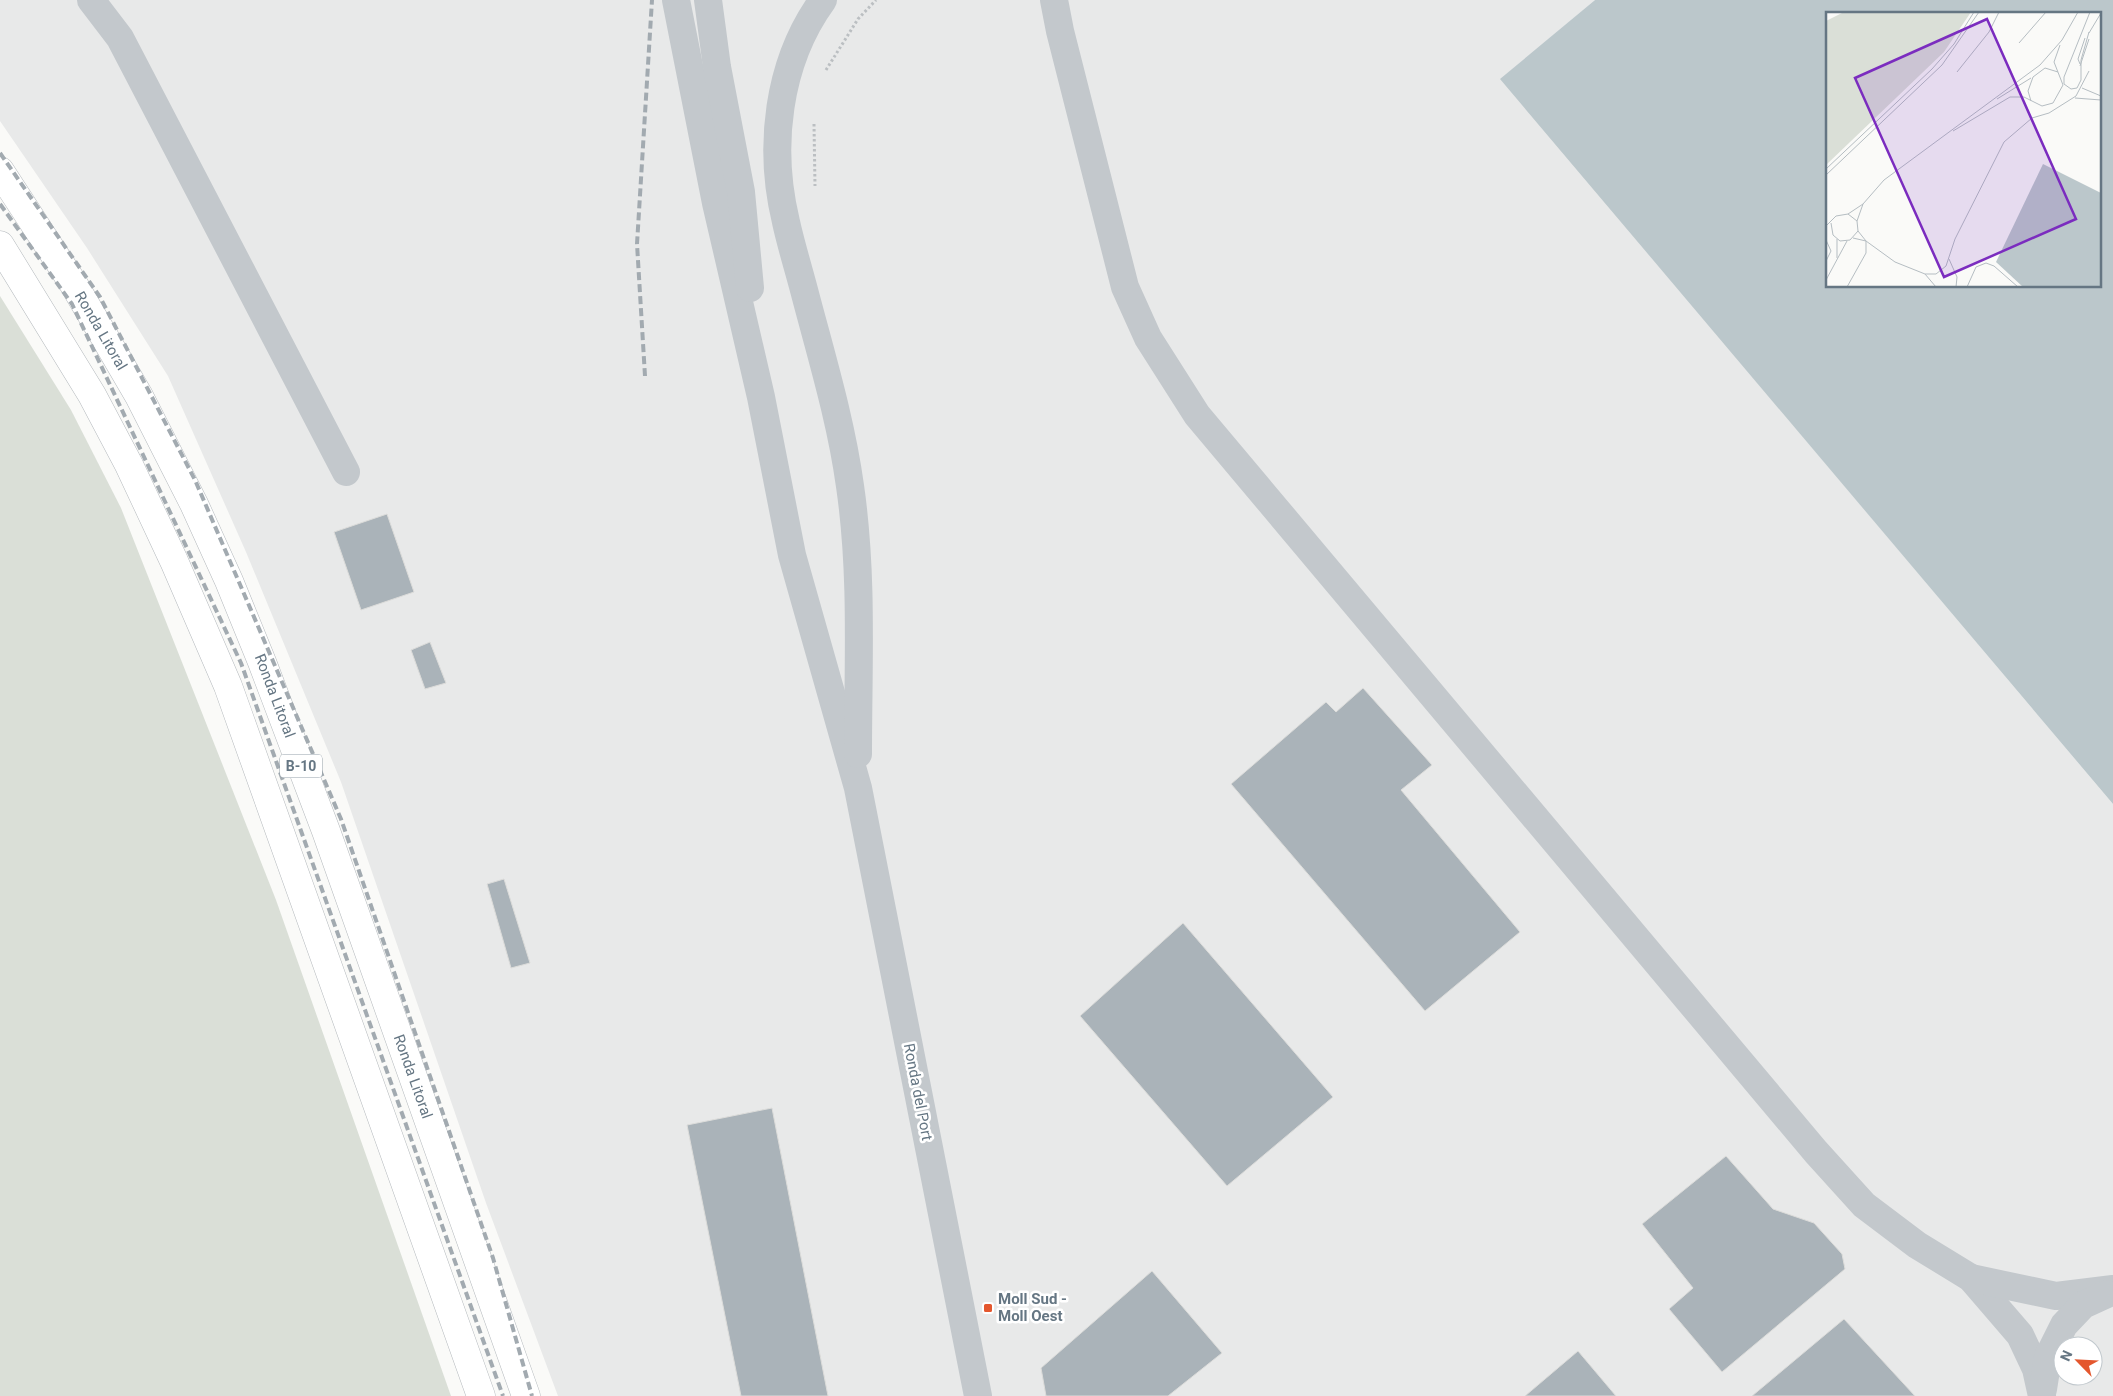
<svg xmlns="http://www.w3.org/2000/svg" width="2113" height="1396" viewBox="0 0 2113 1396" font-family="Roboto,sans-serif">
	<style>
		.built { fill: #e8e9e9; fill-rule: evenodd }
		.green { fill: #dadfd7 }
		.water { fill: #bbc7cb; fill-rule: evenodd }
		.building { fill: #aab3b9; stroke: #dcdcda }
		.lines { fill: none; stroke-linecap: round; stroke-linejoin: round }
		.highway-casing { stroke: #b4b9bd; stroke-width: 29 }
		.path { stroke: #bbbfc2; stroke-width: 3; stroke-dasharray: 2.5 2.5; stroke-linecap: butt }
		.minor { stroke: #c3c8cc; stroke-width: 28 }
		.highway { stroke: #fff; stroke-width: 28 }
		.rail { stroke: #a2aab0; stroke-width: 4; stroke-dasharray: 8 4; stroke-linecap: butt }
		.poi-dot { fill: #e4572e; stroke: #fff; stroke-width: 2 }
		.labels { text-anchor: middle; stroke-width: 5; stroke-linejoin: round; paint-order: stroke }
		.shield { fill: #fff; stroke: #939fa8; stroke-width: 1 }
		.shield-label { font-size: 14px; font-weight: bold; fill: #657683 }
		.street-label { font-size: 15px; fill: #657683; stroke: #fff }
		.poi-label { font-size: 15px; font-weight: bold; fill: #657683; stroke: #fff; text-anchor: start }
		.inset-road { fill: none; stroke: #b5bdc2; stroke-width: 1 }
		.view { fill: #7b2cbf; fill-opacity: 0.15; stroke: #7b2cbf; stroke-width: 2.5 }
		.inset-edge { fill: none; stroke: #657683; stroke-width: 2.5 }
	</style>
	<rect width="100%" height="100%" fill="#fafaf8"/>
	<path class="built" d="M0,0H1595L1501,79L2113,804V1396H558L486,1203L341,782L246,552L168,376L87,248L0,121ZM2063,1346H2093V1376H2063Z"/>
	<polygon class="green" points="0,296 71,410 121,508 276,900 451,1396 0,1396"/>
	<path class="water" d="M1595,0H2113V804L1500,79ZM1827,14H2099V286H1827Z"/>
	<g class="building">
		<polygon points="387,514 414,592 361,610 334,532"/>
		<polygon points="430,642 446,683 425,689 411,650"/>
		<polygon points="1363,688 1432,765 1401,790 1520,932 1425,1011 1231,784 1326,702 1336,712"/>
		<polygon points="504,879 530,963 511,968 487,884"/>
		<polygon points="1183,923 1333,1097 1227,1186 1080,1016"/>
		<polygon points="772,1108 828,1396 741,1396 687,1125"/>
		<polygon points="1726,1156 1773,1209 1814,1223 1842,1254 1845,1269 1722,1372 1669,1309 1693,1288 1642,1224"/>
		<polygon points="1152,1271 1222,1353 1168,1396 1046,1396 1041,1368"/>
		<polygon points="1844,1319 1915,1396 1752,1396"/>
		<polygon points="1578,1351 1616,1396 1525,1396"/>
	</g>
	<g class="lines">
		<defs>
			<g id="highway">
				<path id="s1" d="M0,171L73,283L139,396L194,504L229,581L262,662L326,831L526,1396"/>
				<polyline points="0,245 92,395 129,465 174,561 228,686 481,1396"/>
			</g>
		</defs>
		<use href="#highway" class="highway-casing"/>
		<g class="path">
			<polyline points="826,70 858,19 876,0"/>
			<polyline points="814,124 815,186"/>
		</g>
		<g class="minor">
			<polyline points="91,0 120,38 346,472"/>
			<polyline points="676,0 716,203 761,397 792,555 858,788 978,1396"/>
			<polyline points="708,0 717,67 741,192 750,288"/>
			<path d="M823,0C777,63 768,148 786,222C791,245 798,267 804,290C821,355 841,420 850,486C863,575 858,665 858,754"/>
			<polyline points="1054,0 1060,31 1125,287 1148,338 1197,415 1816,1152 1864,1205 1917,1245 1971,1278 2020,1335 2036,1369 2042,1396"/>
			<polyline points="1971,1278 2056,1296 2113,1289"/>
			<polyline points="2043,1389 2048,1357 2064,1325 2083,1305 2107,1294"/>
		</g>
		<use href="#highway" class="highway"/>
		<g class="rail">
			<polyline points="0,153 100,297 195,480 341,819 493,1258 532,1396"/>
			<polyline points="0,204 72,304 241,663 503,1396"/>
			<polyline points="645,376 637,244 652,0"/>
		</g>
	</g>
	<rect class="poi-dot" x="983" y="1303" width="10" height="10" rx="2.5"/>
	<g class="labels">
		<rect class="shield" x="280" y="754.5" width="42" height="23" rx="4"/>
		<g class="shield-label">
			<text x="301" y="771">B-10</text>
		</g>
		<g class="street-label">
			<text dy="5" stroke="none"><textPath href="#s1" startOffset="189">Ronda Litoral</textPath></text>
			<text dy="5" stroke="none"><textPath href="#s1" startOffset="594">Ronda Litoral</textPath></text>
			<text dy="5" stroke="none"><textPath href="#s1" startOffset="999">Ronda Litoral</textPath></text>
			<text transform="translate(918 1092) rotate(79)" y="5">Ronda del Port</text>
		</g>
		<g class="poi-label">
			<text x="998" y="1304">Moll Sud -<tspan x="998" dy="17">Moll Oest</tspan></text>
		</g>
	</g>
	<g transform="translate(1826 12)">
		<rect width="275" height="275" fill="#fafaf8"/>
		<path d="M18,0H145L118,40L0,153V9Z" fill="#dadfd7"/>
		<path d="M217,152L275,181V275H197L170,250Z" fill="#bbc7cb"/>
		<path class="inset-road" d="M263,20L255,48V68L251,76L245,77L238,72V65L264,0M263,21L275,1M193,31L220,0M254,52L252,47L259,26M254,54L263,27M131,60L163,20L173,0M256,76L275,84M249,86L275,88M171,87L205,66M205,89L202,79L207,65L219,56L232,60M127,119L184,85H198L216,94L227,91L237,73L228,50L234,33M0,157L106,57L128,32L148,0M0,163L116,53L153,0M22,202L37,192M31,209L37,192L58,168L214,53L236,28L252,0M0,214L10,204L22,202L31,209L32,219L24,228L14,229L7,223L5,211M27,226L40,229L69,250L99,262L110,275M0,228L5,239L0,249M11,246V227M123,247L131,265L130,275M99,262H110L120,254L129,227L178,130L206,106L223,101L250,84L263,59M0,268L21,229M21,275L40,241V229L32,219M141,275L150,255L160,251L168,254L192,275"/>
		<path class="view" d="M161,7L250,207L118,265L29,66Z"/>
		<rect width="275" height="275" class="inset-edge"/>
	</g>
	<g transform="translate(2078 1361) rotate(294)"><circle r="24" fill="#ffffff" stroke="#c1c8cd"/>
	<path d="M0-4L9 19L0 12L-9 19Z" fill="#e4572e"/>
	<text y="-8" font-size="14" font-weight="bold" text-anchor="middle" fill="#657683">N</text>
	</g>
</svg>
